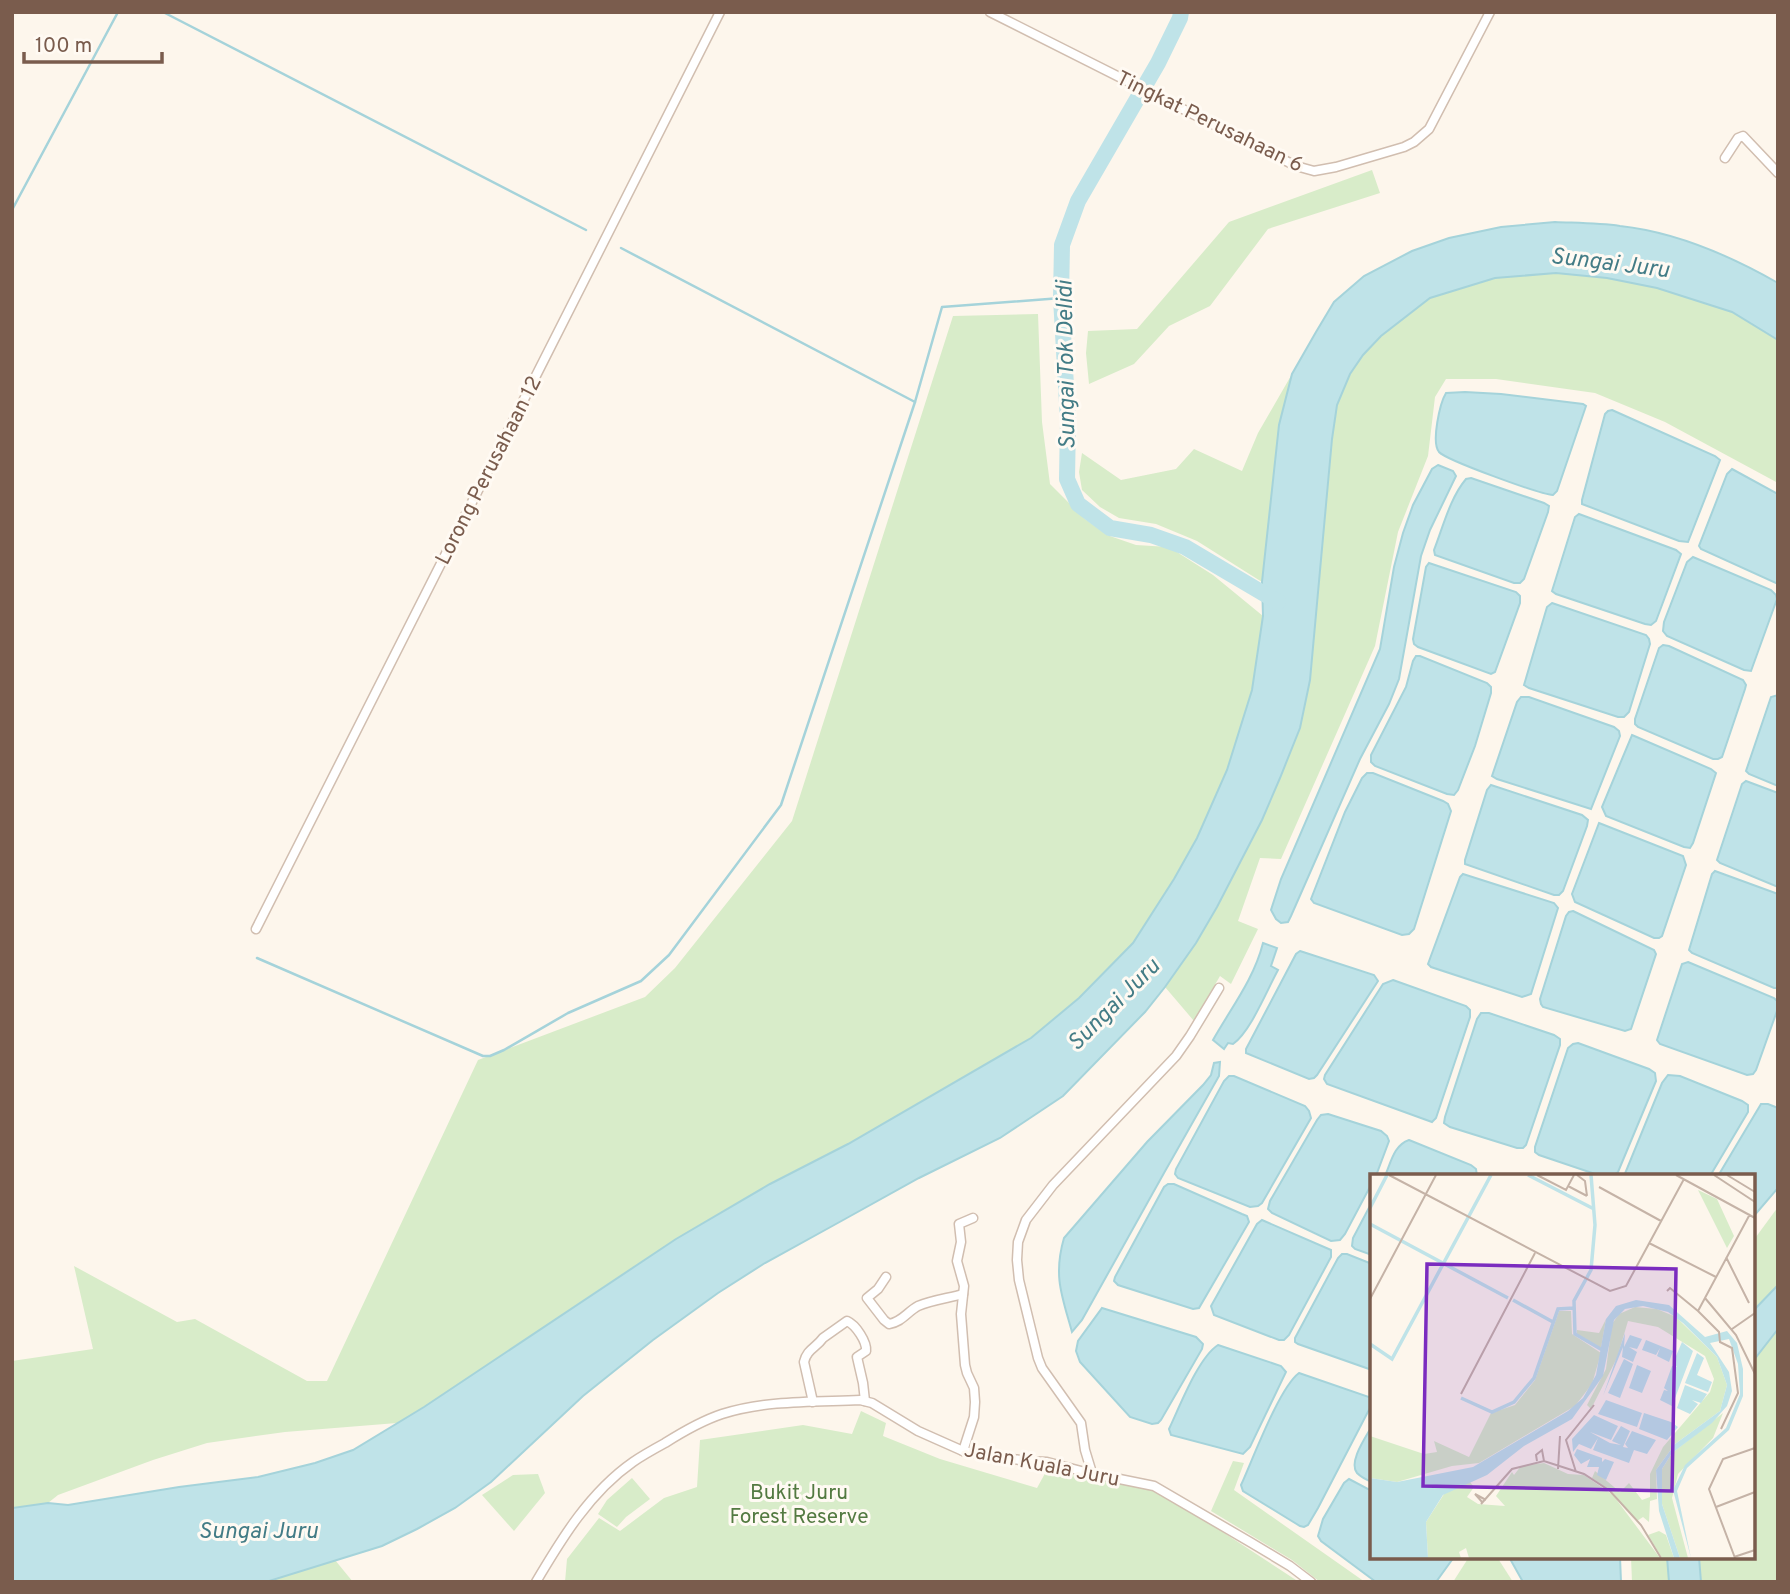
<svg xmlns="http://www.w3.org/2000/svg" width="1790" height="1594" viewBox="0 0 1790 1594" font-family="Overpass,sans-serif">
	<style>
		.green { fill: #d8ecc9 }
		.water { fill: #bfe3e8; stroke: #a5d3da; stroke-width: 2 }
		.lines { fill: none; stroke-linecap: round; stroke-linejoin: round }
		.stream { stroke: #a5d3da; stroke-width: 2.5 }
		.river { stroke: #bfe3e8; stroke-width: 16 }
		.street-casing { stroke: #d1beb0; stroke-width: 11 }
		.street { stroke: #fff; stroke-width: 8 }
		.labels { text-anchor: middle; stroke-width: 6; stroke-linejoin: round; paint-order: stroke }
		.street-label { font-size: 21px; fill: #7a5c4d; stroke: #fffaf3 }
		.park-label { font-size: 21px; fill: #537a41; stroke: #fffaf3 }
		.water-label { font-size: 23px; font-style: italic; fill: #437c86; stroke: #fffaf3 }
		.inset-river { fill: none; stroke: #bfe3e8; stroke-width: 3.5 }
		.inset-road { fill: none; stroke: #c5b3a7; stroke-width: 2 }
		.view { fill: #7b2cbf; fill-opacity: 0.15; stroke: #7b2cbf; stroke-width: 3.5 }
		.inset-edge { fill: none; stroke: #7a5c4d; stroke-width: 3.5 }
	</style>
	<rect width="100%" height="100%" fill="#fdf6ec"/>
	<g class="green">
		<polygon points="1372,170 1380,193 1268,229 1210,306 1169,326 1134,364 1089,384 1086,353 1088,331 1137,329 1229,222"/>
		<polygon points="1556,273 1607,278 1657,288 1732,312 1778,340 1778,483 1665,422 1595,393 1496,379 1446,379 1435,397 1428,456 1398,532 1375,646 1281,859 1260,858 1238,921 1258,929 1231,984 1220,976 1194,1021 1165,987 1196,943 1262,820 1300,728 1310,680 1332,439 1337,405 1350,374 1363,355 1381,336 1430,298 1495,278"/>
		<polygon points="1038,314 1042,422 1050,484 1085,519 1107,535 1136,545 1169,547 1213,575 1263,616 1252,690 1227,770 1197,838 1174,879 1133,943 1079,998 1031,1038 848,1144 770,1184 676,1239 424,1407 397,1423 285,1432 207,1443 153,1460 58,1495 48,1503 12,1508 12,1361 93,1349 74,1266 177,1322 195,1319 307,1381 327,1381 478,1060 645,997 675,968 792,821 953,316"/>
		<polygon points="1292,374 1279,425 1262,582 1197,541 1156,524 1119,518 1100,507 1082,490 1079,472 1082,453 1121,480 1176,469 1194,449 1242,471 1258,433"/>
		<polygon points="1778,1207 1778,1285 1753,1311 1753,1241"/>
		<polygon points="1778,1329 1778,1582 1701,1582 1699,1557 1753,1557 1753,1361"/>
		<polygon points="861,1411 886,1423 883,1436 940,1459 1037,1488 1048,1468 1155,1491 1186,1508 1299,1582 565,1582 567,1559 599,1518 620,1531 664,1498 697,1487 700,1440 803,1425 852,1434"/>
		<polygon points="1233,1461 1244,1463 1234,1490 1365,1582 1320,1582 1292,1560 1211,1511"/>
		<polygon points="538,1474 545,1493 514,1531 482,1495 513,1475"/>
		<polygon points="632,1478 650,1499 626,1517 617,1527 598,1514 607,1500"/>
		<polygon points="1469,1557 1497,1557 1513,1582 1453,1582"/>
		<polygon points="1631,1557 1667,1557 1669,1582 1632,1582"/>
		<polygon points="335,1560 353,1582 266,1582"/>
	</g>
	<g class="water">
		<path d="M1555,222C1577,223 1599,223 1620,226C1676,232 1729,255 1778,283V340L1732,312L1657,288L1607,278L1556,273L1495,278L1430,298L1381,336L1363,355L1350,374L1337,405L1332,439L1310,680L1300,728L1280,778L1262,820L1217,907L1196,943L1165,987L1145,1012L1063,1096L1000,1138L919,1178L845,1219L765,1263L718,1293L653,1340L583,1396L491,1482L455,1508L417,1529L382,1546L266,1582H12V1508L48,1503L68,1505L179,1487L258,1477L315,1463L353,1450L424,1407L676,1239L770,1184L848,1144L1031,1038L1079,998L1133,943L1174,879L1197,838L1227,770L1252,690L1263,616L1262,582L1279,425L1292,374L1316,332L1334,302L1364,276L1412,251L1449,238L1501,227Z"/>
		<path d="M1465,392L1501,394L1583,404L1586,406L1557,491L1553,495C1539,494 1446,460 1439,452C1431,442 1440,403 1446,393Z"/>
		<polygon points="1612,410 1715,456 1720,460 1688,542 1679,541 1582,504 1582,500 1605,414 1608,411"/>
		<polygon points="1438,465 1453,471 1456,476 1430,530 1421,556 1399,679 1389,704 1360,759 1291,916 1288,922 1281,923 1276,919 1271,910 1281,879 1380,649 1394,567 1403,533 1413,505 1432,469"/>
		<polygon points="1732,469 1778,494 1778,584 1701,549 1699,546 1727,474"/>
		<path d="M1471,478L1544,503L1549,506L1548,512L1524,579L1520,583H1514L1435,555L1434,550C1443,527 1450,498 1466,479Z"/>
		<polygon points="1579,514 1676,550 1681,554 1656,621 1651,625 1645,624 1556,594 1552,591 1575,517"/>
		<polygon points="1693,557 1771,590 1776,595 1777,599 1751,671 1744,670 1667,636 1663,631 1664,622 1687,562"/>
		<polygon points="1429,563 1516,592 1520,596 1520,603 1495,672 1491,674 1418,647 1414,644 1413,639 1426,567"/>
		<polygon points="1552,603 1646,635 1649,639 1650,644 1629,712 1624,717 1618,717 1529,688 1524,685 1547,607"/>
		<polygon points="1663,645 1669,646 1743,680 1746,685 1745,689 1722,757 1718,759 1713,759 1638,727 1635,724 1635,719 1659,648"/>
		<polygon points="1416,656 1420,656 1487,683 1491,687 1491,693 1475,746 1458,790 1454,795 1447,794 1375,766 1371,762 1371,755 1406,687 1413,661"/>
		<polygon points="1778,695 1778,786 1749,774 1746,771 1771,697"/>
		<polygon points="1521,697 1529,697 1614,727 1619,731 1620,736 1591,809 1497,779 1492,776 1517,702"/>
		<polygon points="1632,735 1711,769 1716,773 1693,843 1690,848 1684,847 1606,816 1602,807"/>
		<polygon points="1367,773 1373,773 1443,801 1448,804 1451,811 1414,929 1409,934 1402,935 1314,903 1311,899 1345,812 1362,778"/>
		<polygon points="1746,781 1778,793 1778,887 1720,863 1717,860 1742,784"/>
		<polygon points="1491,785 1582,815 1588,820 1587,826 1563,891 1559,895 1554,895 1465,864 1465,860 1487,790"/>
		<polygon points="1599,823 1683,856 1686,865 1662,936 1659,938 1654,938 1575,902 1572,894"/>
		<polygon points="1715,871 1778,894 1778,988 1774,988 1692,953 1689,950 1712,874"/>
		<polygon points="1463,874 1554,903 1558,908 1531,994 1522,997 1431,967 1428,964 1460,877"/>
		<polygon points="1573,911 1654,950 1656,954 1631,1029 1625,1031 1543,1007 1541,1004 1540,999 1566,916 1569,912"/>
		<path d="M1263,943L1277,948L1271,966L1278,970C1267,990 1251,1031 1233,1044L1228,1043L1224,1049L1213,1040C1231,1008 1254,979 1263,943Z"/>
		<polygon points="1300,951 1374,975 1378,981 1317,1075 1314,1078 1309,1079 1246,1053 1246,1049 1296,954"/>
		<polygon points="1688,962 1774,998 1778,1002 1778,1008 1756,1070 1753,1074 1747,1075 1660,1044 1657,1040 1682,964"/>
		<polygon points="1393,980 1466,1006 1470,1010 1470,1017 1436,1118 1432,1122 1327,1084 1324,1079 1325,1075 1383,984"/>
		<polygon points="1481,1013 1489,1013 1554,1035 1560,1039 1560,1045 1526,1145 1523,1148 1517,1148 1450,1127 1444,1123 1445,1117 1477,1019"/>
		<polygon points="1578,1043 1649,1069 1655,1073 1656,1081 1618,1172 1612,1176 1601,1176 1539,1155 1535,1152 1535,1147 1568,1048 1573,1044"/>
		<path d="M1220,1062L1219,1076L1164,1173L1082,1320L1072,1332C1062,1296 1053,1276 1064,1238L1147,1142L1203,1085L1211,1075L1214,1063Z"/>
		<polygon points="1668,1075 1680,1076 1742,1101 1748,1105 1748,1112 1710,1176 1624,1176 1662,1083"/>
		<polygon points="1229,1076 1234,1076 1305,1106 1309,1111 1311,1118 1262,1203 1258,1206 1250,1207 1178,1178 1175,1174 1176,1169 1224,1081"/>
		<polygon points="1761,1104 1768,1104 1778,1108 1778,1188 1753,1217 1753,1176 1718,1176"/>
		<polygon points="1328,1114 1381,1131 1387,1136 1389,1141 1377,1173 1375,1176 1372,1176 1372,1183 1345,1234 1340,1240 1331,1241 1272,1213 1268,1209 1270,1201 1317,1120 1321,1115"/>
		<path d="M1409,1140L1471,1165L1476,1169L1477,1176H1385C1391,1162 1394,1145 1409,1140Z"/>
		<polygon points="1168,1184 1174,1184 1242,1214 1247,1216 1249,1222 1199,1308 1193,1309 1118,1285 1114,1281 1115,1277 1164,1187"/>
		<polygon points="1372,1202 1372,1255 1355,1249 1352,1246 1353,1238"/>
		<polygon points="1262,1220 1331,1250 1331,1257 1289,1335 1284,1340 1279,1340 1214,1315 1211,1306 1257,1224"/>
		<polygon points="1342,1254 1347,1254 1372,1264 1372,1370 1298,1344 1295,1342 1295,1338 1338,1258"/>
		<polygon points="1778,1285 1778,1329 1753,1361 1753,1311"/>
		<polygon points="1102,1308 1196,1337 1203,1344 1202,1349 1161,1420 1158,1423 1152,1424 1130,1417 1080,1362 1076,1351 1078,1341"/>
		<path d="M1218,1345L1281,1366L1286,1372L1250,1447L1243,1454L1171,1435L1169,1429C1180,1406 1198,1358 1218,1345Z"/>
		<path d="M1299,1373L1369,1397L1372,1401V1404L1318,1508L1308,1525L1304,1527L1300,1526L1243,1491L1241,1485C1253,1459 1279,1388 1299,1373Z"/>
		<path d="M1372,1426V1482C1367,1480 1361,1477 1357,1473C1348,1462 1366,1437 1372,1426Z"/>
		<polygon points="1349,1479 1372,1491 1372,1557 1454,1557 1436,1582 1376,1582 1321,1541 1318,1536 1323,1519 1344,1483"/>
		<polygon points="1509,1557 1620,1557 1621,1582 1523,1582"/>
		<polygon points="1667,1557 1699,1557 1701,1582 1669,1582"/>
	</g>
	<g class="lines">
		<g class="stream">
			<polyline points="163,12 586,230"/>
			<polyline points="12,210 118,12"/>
			<polyline points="621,248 915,402"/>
			<polyline points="257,958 483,1056 490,1056 504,1050 568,1013 641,981 669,955 781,805 915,402 942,307 1061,298"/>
		</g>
		<polyline class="river" points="1181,12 1180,18 1158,63 1078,201 1062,245 1061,298 1068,421 1067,479 1078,504 1110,528 1151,535 1185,547 1278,602"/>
		<defs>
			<g id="street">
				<polyline points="990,12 1296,166 1314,171 1336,167 1404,147 1414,142 1429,129 1490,12"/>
				<polyline points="1725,158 1738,138 1743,136 1778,173"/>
				<polyline points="256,929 720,12"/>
				<path d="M886,1277L878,1289L867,1298L884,1320L889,1324C902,1322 907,1312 918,1306C932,1300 949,1298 963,1294"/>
				<path d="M813,1402L804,1362C807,1349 816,1348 823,1338L847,1321C856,1325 867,1342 866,1351L857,1357L863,1383L865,1401"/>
				<polyline points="963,1451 974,1417 975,1402 974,1388 967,1373 965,1365 961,1314 964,1286 957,1261 961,1242 959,1224 973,1218"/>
				<polyline points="1092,1473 1085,1450 1081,1423 1042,1368 1038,1358 1019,1280 1017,1260 1018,1242 1026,1220 1053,1185 1176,1056 1190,1036 1219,988"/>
				<path d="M536,1582C562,1538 590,1492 633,1462C643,1455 654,1449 665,1443C684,1431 701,1421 722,1414C766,1400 815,1402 860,1400L872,1403L918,1431L963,1451L1026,1461L1047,1462L1085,1472L1154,1486L1250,1542L1290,1566L1311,1582"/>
			</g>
		</defs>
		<use href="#street" class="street-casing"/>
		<use href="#street" class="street"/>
	</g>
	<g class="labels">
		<g class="street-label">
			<text transform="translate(1210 121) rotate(26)" y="7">Tingkat Perusahaan 6</text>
			<text transform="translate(488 470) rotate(-63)" y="7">Lorong Perusahaan 12</text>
			<text transform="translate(1042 1464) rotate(11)" y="7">Jalan Kuala Juru</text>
		</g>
		<g class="park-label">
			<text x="799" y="1499">Bukit Juru<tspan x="799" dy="24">Forest Reserve</tspan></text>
		</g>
		<g class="water-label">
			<text transform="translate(1610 262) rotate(7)" y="8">Sungai Juru</text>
			<text transform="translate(1065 365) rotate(-91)" y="8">Sungai Tok Delidi</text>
			<text transform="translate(1113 1004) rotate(-45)" y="8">Sungai Juru</text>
			<text x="258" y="1538">Sungai Juru</text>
		</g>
	</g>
	<g transform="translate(1370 1174)">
		<rect width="385" height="385" fill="#fdf6ec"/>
		<path d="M328,16L347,25L364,62L357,74ZM265,133L287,135L306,143L347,183L357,211L350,237L305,270L286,296L287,325L280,327L279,348L273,343L267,347L243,319L222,304L225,297L250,318L259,309L272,326L280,323V300L293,273L340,218L344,205L335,182L288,153L258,147L247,184L221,235L217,231L236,195L242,150L249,140ZM189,137H201L202,160L231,179L222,210L205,232L109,289L82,292L27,308L0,304V262L54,280L67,278L64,267L99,283L121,239L145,231L165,206ZM236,145L231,174L207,161V156L229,159ZM353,239L343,264L308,300L302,324L318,384H310L292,330V295L302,279ZM174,289L198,300L214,301L243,321L290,384H99L96,374L89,378L91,384H58L56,348L76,317L100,308L104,313L97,323L108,330L135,332L126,322L142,298L144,301L151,292ZM289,357L296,361L304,384H292L278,361Z" fill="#d8ecc9"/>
		<path d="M266,126L299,131L335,163L357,157L367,169L373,195V222L359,256L317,294L307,317L321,384L303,316L315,291L356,254L370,220L368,190L359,165L340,169L359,198L362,217L357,232L342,249L302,279L292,295V330L310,384H304L289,337L286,296L305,270L350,237L357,211L347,183L313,149L298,138L273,132L255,135L244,146L233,202L202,245L154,272L117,301L73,321L56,348L58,384H0V304L27,308L103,293L198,237L213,224L226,201L236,145L246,132ZM255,159L254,173L260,161L272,165L267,175L259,173L267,178L263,188L252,183L253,173L233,222ZM276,166L303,177L299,188L287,182L290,174L286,181L272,176ZM312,168L323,177L302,232L290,226L294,216L298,217L294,214L302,192L307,193L303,189ZM327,179L334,184L327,201L342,208L338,218L315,209ZM254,185L263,190L250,224L238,219ZM267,191L281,197L272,219L259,214ZM315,211L337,220L331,229L322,226L328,230L320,240L307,234ZM236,226L272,239L267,253L228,240ZM274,239L301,248L308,253L297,266L269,255ZM224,241L248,252L241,266L220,258L240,269L251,271L242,267L251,252L260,257L253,273L258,274L255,270L262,257L286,266L277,280L264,276L259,289L223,276L228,264L221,275L209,270L203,278L202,265ZM207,275L232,284V288L235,285L244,288L236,306L227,301L229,293H217L220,285L211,290L204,281Z" fill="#bfe3e8"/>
		<path class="inset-river" d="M158,1L224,35M221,1L225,51L221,96L204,127L205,160L234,177M0,34L17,1M0,50L138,124M143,126L183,148M0,170L22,185L121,1M91,224L122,238L144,228L164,204L188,135L204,134"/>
		<path class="inset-road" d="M19,1L240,117L256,112L314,5M167,1L196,16L204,1M207,1L215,7L217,22M306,1L385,44M344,1L385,28M357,1L385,18M198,12L217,22M229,13L291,47M279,69L346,103M356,83L379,129M297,117L300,114L328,137L349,158L350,168L362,174L368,219L351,255M335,124L366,161L385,200M0,125L66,1M328,137L380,40M362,155L385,139M91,220L165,79M167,287L166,281L172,276L174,287M188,295L190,262M206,298L196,266L224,231M113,329L105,320L116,326M111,330L142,295L174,287L214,300L240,317L271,351L291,384M346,333L385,318M364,383L385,376M365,384L339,315L353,285L385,274"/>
		<path class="view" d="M57,90L306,95L302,317L53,312Z"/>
		<rect width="385" height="385" class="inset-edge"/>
	</g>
	<rect width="1790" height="1594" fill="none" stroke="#7a5c4d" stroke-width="28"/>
	<path d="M24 52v10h138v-10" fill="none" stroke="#7a5c4d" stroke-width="3.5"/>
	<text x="35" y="52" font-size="21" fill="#7a5c4d" stroke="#fffaf3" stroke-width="5" paint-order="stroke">100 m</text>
</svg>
